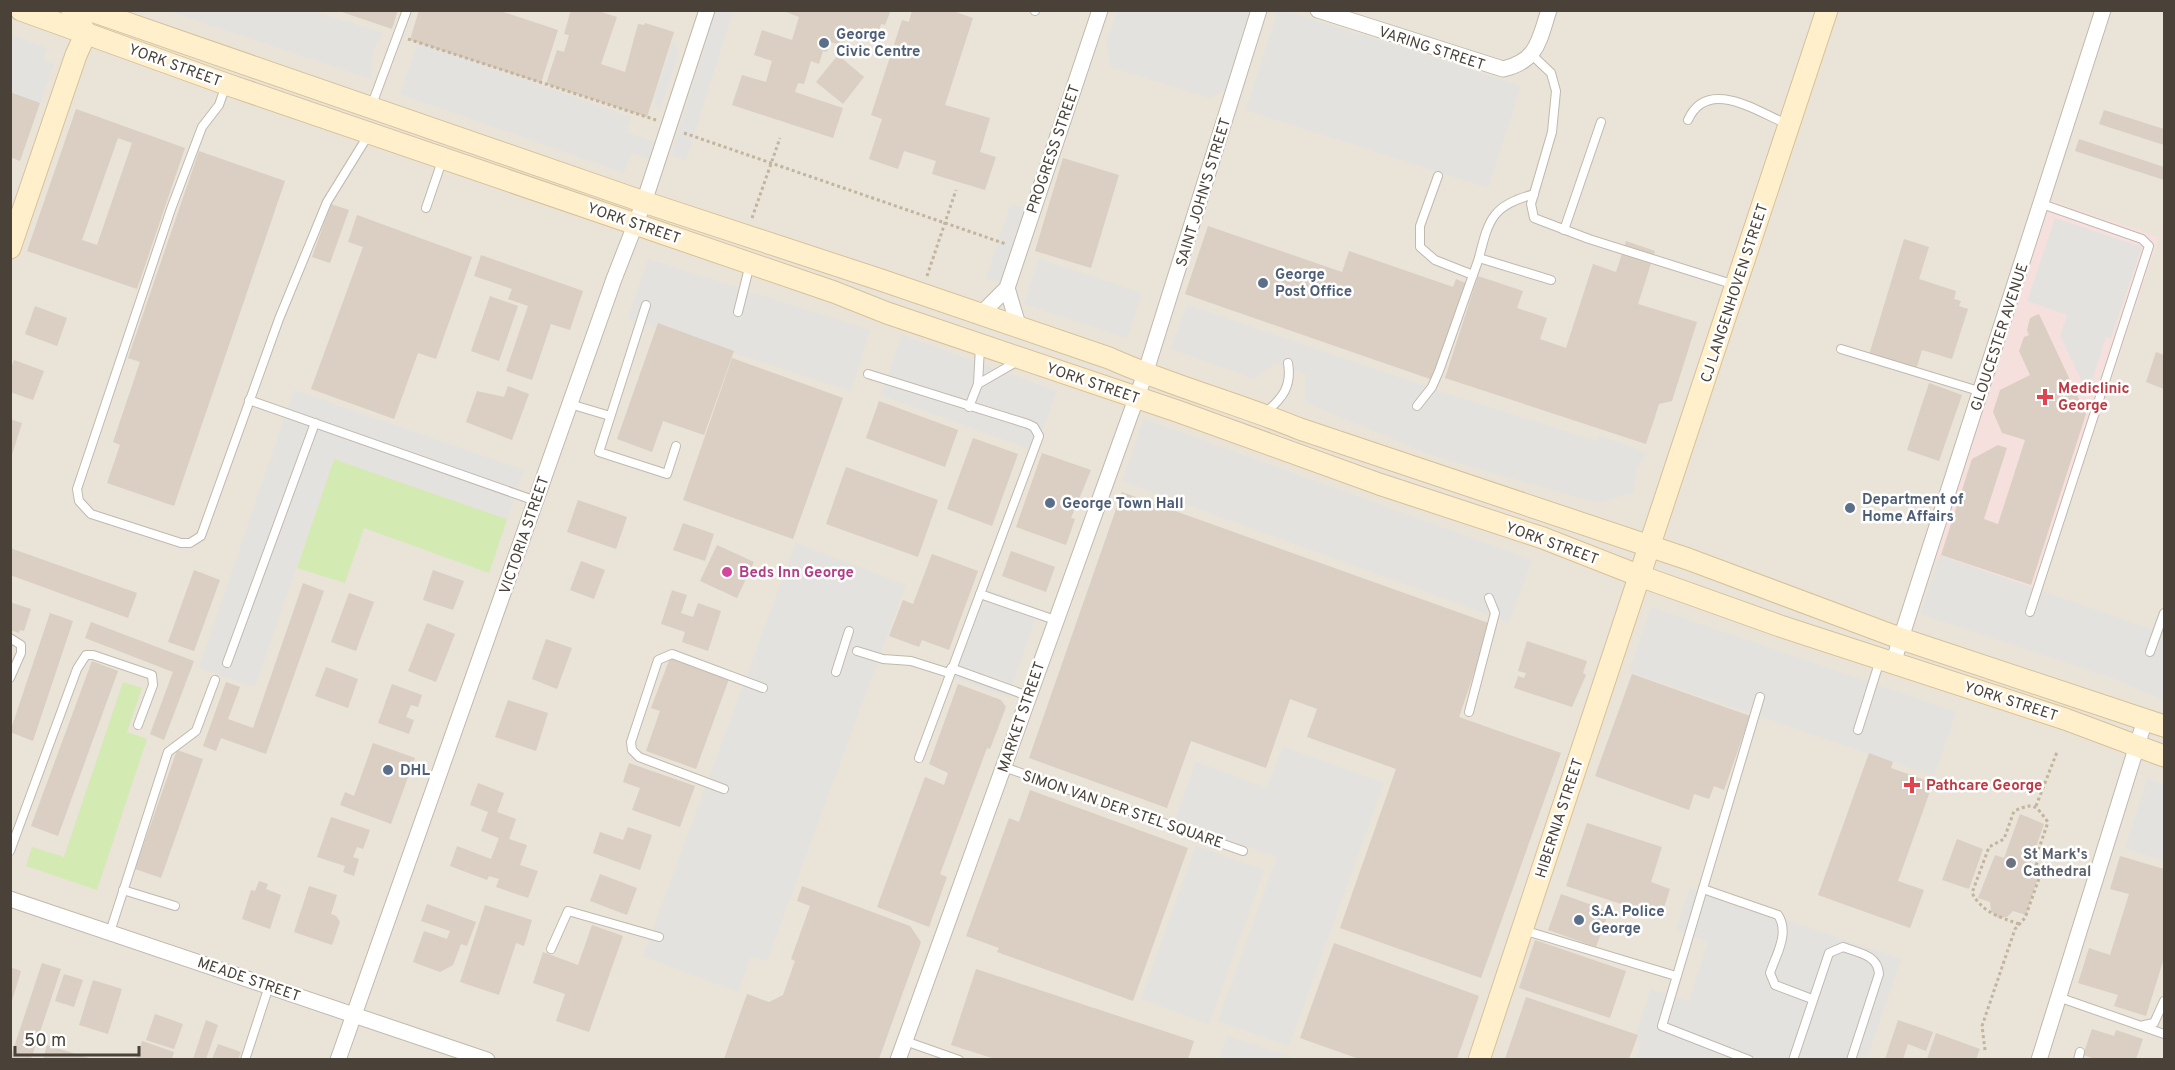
<svg xmlns="http://www.w3.org/2000/svg" width="2175" height="1070" viewBox="0 0 2175 1070" font-family="Overpass,sans-serif">
	<style>
		.residential { fill: #e9e3d8 }
		.medical { fill: #f6e0de }
		.green { fill: #d4eab3 }
		.parking { fill: #e4e2df }
		.building { fill: #dacfc2; fill-rule: evenodd }
		.lines { fill: none; stroke-linecap: round; stroke-linejoin: round }
		.lane-casing { stroke: #c1b9ad; stroke-width: 10 }
		.street-casing { stroke: #c1b9ad; stroke-width: 17 }
		.secondary-casing { stroke: #d6c29a; stroke-width: 23 }
		.path { stroke: #c3b49d; stroke-width: 3; stroke-dasharray: 3 3; stroke-linecap: butt }
		.lane { stroke: #fff; stroke-width: 8 }
		.street { stroke: #fff; stroke-width: 15 }
		.secondary { stroke: #ffefcb; stroke-width: 21 }
		.service-dot { fill: #5c6f8a; stroke: #fff; stroke-width: 2 }
		.health-dot { fill: #e0444e; stroke: #fff; stroke-width: 2 }
		.hotel-dot { fill: #d1479c; stroke: #fff; stroke-width: 2 }
		.worship-dot { fill: #6b7280; stroke: #fff; stroke-width: 2 }
		.labels { text-anchor: middle; stroke-width: 5; stroke-linejoin: round; paint-order: stroke }
		.service-label { font-size: 15px; font-weight: bold; fill: #4e5e75; stroke: #fff; text-anchor: start }
		.street-label { font-size: 15px; fill: #4a4238; stroke: #fff }
		.health-label { font-size: 15px; font-weight: bold; fill: #be3a42; stroke: #fff; text-anchor: start }
		.hotel-label { font-size: 15px; font-weight: bold; fill: #b23c85; stroke: #fff; text-anchor: start }
		.worship-label { font-size: 15px; font-weight: bold; fill: #5b616d; stroke: #fff; text-anchor: start }
	</style>
	<rect width="100%" height="100%" fill="#f5f1ea"/>
	<polygon class="residential" points="10,11 2164,11 2164,1059 11,1059"/>
	<polygon class="medical" points="2050,200 2159,237 2040,594 1932,557"/>
	<g class="green">
		<polygon points="334,459 507,519 489,573 364,528 345,583 297,568"/>
		<polygon points="123,682 142,688 127,732 147,739 97,890 26,866 32,847 64,857"/>
	</g>
	<g class="parking">
		<polygon points="168,11 312,11 383,33 376,44 371,66 371,79"/>
		<polygon points="716,11 733,11 686,160 671,155"/>
		<polygon points="1117,11 1249,11 1225,90 1209,98 1111,67 1106,44"/>
		<polygon points="1278,11 1286,11 1521,86 1488,188 1246,110"/>
		<polygon points="11,35 47,48 43,60 54,64 40,103 11,92"/>
		<polygon points="673,41 679,52 659,112 653,100"/>
		<polygon points="418,43 631,117 626,132 655,142 649,159 631,153 624,173 400,94"/>
		<polygon points="1011,204 1025,208 1000,283 986,278"/>
		<polygon points="2055,218 2142,247 2111,338 2106,337 2088,394 2060,336 2067,315 2027,301"/>
		<polygon points="648,259 870,330 851,391 628,319"/>
		<polygon points="1039,259 1142,293 1127,338 1024,304"/>
		<polygon points="1187,305 1445,393 1596,441 1600,436 1647,453 1636,470 1634,492 1598,503 1435,456 1306,403 1306,374 1275,363 1255,379 1171,349"/>
		<polygon points="902,335 1057,391 1035,451 881,395"/>
		<polygon points="294,390 524,470 507,519 334,459 255,687 199,668"/>
		<polygon points="1144,419 1532,560 1509,622 1122,481"/>
		<polygon points="796,543 906,585 767,961 751,956 738,992 643,956"/>
		<polygon points="1940,555 2164,634 2164,700 2110,677 1920,614"/>
		<polygon points="981,587 1039,608 1008,697 950,676"/>
		<polygon points="1651,607 1956,712 1934,776 1629,672"/>
		<polygon points="1283,747 1384,783 1289,1046 1218,1021 1277,857 1175,820 1196,762 1267,788"/>
		<polygon points="2148,778 2164,785 2164,861 2125,848"/>
		<polygon points="1196,846 1264,870 1209,1024 1141,999"/>
		<polygon points="1690,888 1901,959 1867,1059 1636,1059 1641,1042 1634,1040 1651,989 1689,1001 1708,942 1676,930"/>
		<polygon points="1227,1036 1297,1059 1220,1059"/>
	</g>
	<g class="building">
		<polygon points="336,10 398,10 392,29"/>
		<polygon points="419,10 497,10 558,30 541,83 410,40"/>
		<polygon points="571,10 595,10 617,17 601,64 625,72 638,24 644,25 645,23 674,32 647,117 546,84 557,50 564,52 569,35 564,34"/>
		<polygon points="781,10 891,10 885,25 881,24 876,43 846,33 842,45 830,42 827,52 823,51 819,64 811,61 804,84 798,83 795,92 843,108 833,138 732,105 742,75 766,82 772,61 754,55 762,30 792,40 799,17"/>
		<polygon points="912,10 950,10 973,18 945,105 990,118 980,152 996,157 985,190 932,174 936,161 904,151 898,169 869,159 882,119 871,115 902,20 909,22"/>
		<polygon points="838,55 864,77 843,104 816,82"/>
		<polygon points="10,92 40,103 20,161 10,157"/>
		<path d="M76,109L185,148L137,289L27,251ZM118,138L132,143L97,245L82,240Z"/>
		<polygon points="2104,110 2164,129 2164,145 2099,124"/>
		<polygon points="2079,139 2164,167 2164,180 2075,151"/>
		<polygon points="199,151 285,181 174,506 107,483 120,445 113,442 140,362 128,358"/>
		<polygon points="1063,158 1119,175 1091,268 1035,251"/>
		<polygon points="331,204 349,210 330,263 312,257"/>
		<polygon points="357,215 472,257 436,359 418,353 394,419 311,389 363,247 348,242"/>
		<polygon points="1208,226 1342,272 1349,251 1453,287 1456,279 1466,283 1433,380 1185,294"/>
		<polygon points="1904,239 1929,247 1919,279 1956,291 1954,299 1961,301 1959,306 1968,309 1952,359 1922,350 1916,370 1869,355"/>
		<polygon points="1626,241 1655,251 1638,304 1697,322 1672,401 1659,404 1646,444 1445,378 1478,276 1523,291 1517,308 1547,318 1540,339 1566,348 1593,264 1616,272"/>
		<polygon points="481,255 583,291 570,330 551,324 532,380 506,371 528,306 508,299 512,289 474,276"/>
		<polygon points="490,296 518,306 499,361 471,351"/>
		<polygon points="35,306 67,318 57,346 25,334"/>
		<polygon points="2039,314 2086,414 2031,585 1941,555 1972,459 1998,445 2007,448 1984,519 1998,524 2025,440 2002,433 1993,412 2000,390 2030,375 2019,351 2024,337 2029,335 2027,330 2030,318"/>
		<polygon points="658,323 734,351 704,435 663,421 652,452 617,439"/>
		<polygon points="2156,352 2164,355 2164,389 2146,382"/>
		<polygon points="732,358 843,398 793,539 683,500"/>
		<polygon points="14,360 44,371 33,400 10,392 10,371"/>
		<polygon points="1929,383 1962,395 1939,461 1907,450"/>
		<polygon points="508,386 529,394 512,440 466,422 477,391 504,397"/>
		<polygon points="879,401 958,430 945,467 866,438"/>
		<polygon points="10,419 22,423 11,458 10,458"/>
		<polygon points="973,438 1018,454 992,526 947,509"/>
		<polygon points="1042,453 1091,470 1071,518 1075,519 1066,545 1016,527"/>
		<polygon points="846,467 938,500 918,557 826,524"/>
		<polygon points="1122,492 1491,624 1459,717 1561,753 1481,978 1340,928 1396,769 1307,737 1317,709 1290,699 1266,768 1191,741 1167,808 1029,758"/>
		<polygon points="578,500 627,517 616,549 567,532"/>
		<polygon points="683,523 714,534 705,561 673,550"/>
		<polygon points="717,545 754,562 737,598 700,581"/>
		<polygon points="10,548 137,593 128,618 10,575"/>
		<polygon points="1011,551 1055,567 1046,592 1002,576"/>
		<polygon points="932,554 978,571 949,650 922,640 919,647 889,636 903,600 913,604"/>
		<polygon points="581,561 605,570 594,599 570,590"/>
		<polygon points="194,570 220,580 194,651 168,642"/>
		<polygon points="433,570 464,581 453,610 423,600"/>
		<polygon points="303,583 324,591 266,754 221,738 216,751 203,746 226,682 240,687 228,719 253,728"/>
		<polygon points="672,590 687,595 681,613 693,617 698,603 721,611 708,651 682,642 685,632 661,624"/>
		<polygon points="349,593 374,602 356,651 331,642"/>
		<polygon points="10,602 31,609 24,631 20,630 19,633 10,630"/>
		<polygon points="50,613 73,621 33,741 10,732"/>
		<polygon points="91,622 194,661 164,740 150,734 173,672 85,638"/>
		<polygon points="427,623 455,634 436,682 408,671"/>
		<polygon points="546,639 572,648 557,689 532,679"/>
		<polygon points="1527,641 1587,661 1583,673 1586,675 1572,707 1514,688 1518,676 1524,678 1526,673 1518,671"/>
		<polygon points="670,658 729,679 696,769 646,751 660,711 651,708"/>
		<polygon points="92,661 118,671 58,836 31,826"/>
		<polygon points="326,667 358,679 348,708 315,696"/>
		<polygon points="1632,674 1750,716 1724,790 1714,786 1709,799 1694,794 1689,810 1595,776"/>
		<polygon points="392,684 422,695 418,707 411,705 406,717 414,720 409,734 378,723"/>
		<polygon points="958,684 1001,700 1006,707 990,749 987,748 940,874 947,877 929,927 877,907 925,777 944,785 948,773 929,764"/>
		<polygon points="508,700 548,713 536,751 495,737"/>
		<polygon points="373,743 415,758 391,824 340,805 345,792 354,796"/>
		<polygon points="177,750 203,759 161,878 135,869"/>
		<polygon points="1869,753 1893,762 1891,768 1933,783 1898,881 1924,890 1910,928 1818,895"/>
		<polygon points="629,763 695,786 680,827 632,810 640,788 623,782"/>
		<polygon points="478,783 504,793 497,812 516,819 509,839 527,845 520,865 538,871 528,898 496,887 499,879 489,876 487,880 450,866 457,846 491,859 499,838 481,831 488,812 470,805"/>
		<polygon points="1030,790 1188,848 1133,1001 997,952 999,948 966,936 1009,818 1019,822"/>
		<polygon points="2020,814 2044,824 2029,867 2040,871 2026,915 2013,911 2007,917 1998,918 1991,911 1990,902 1978,898 1995,855 2004,858"/>
		<polygon points="331,817 370,830 363,849 357,847 353,857 359,859 354,876 343,872 345,866 317,857"/>
		<polygon points="1587,823 1662,847 1651,882 1670,889 1661,917 1566,886"/>
		<polygon points="628,827 652,835 640,870 593,853 600,832 623,840"/>
		<polygon points="1957,839 1983,849 1969,889 1942,880"/>
		<polygon points="2120,856 2164,869 2164,958 2146,1016 2114,1006 2118,995 2078,983 2089,948 2110,955 2129,894 2110,889"/>
		<polygon points="600,874 637,888 627,915 590,901"/>
		<polygon points="259,881 268,884 266,889 281,895 270,929 242,919 251,890 255,891"/>
		<polygon points="309,886 337,895 331,914 336,916 340,922 332,945 294,932"/>
		<polygon points="802,886 910,926 921,942 879,1059 724,1059 747,994 769,1002 783,995 795,961 791,959 810,906 797,901"/>
		<polygon points="1561,894 1609,911 1596,947 1548,930"/>
		<polygon points="427,904 476,922 467,946 461,944 453,965 440,972 413,962 424,931 447,939 450,931 421,921"/>
		<polygon points="485,905 532,920 524,946 516,943 499,995 460,982"/>
		<polygon points="592,925 623,936 589,1032 556,1021 565,994 533,983 543,952 578,965"/>
		<polygon points="1535,940 1626,971 1610,1018 1519,988"/>
		<polygon points="1334,943 1479,996 1457,1059 1359,1059 1300,1038"/>
		<polygon points="42,963 61,969 31,1059 10,1059"/>
		<polygon points="10,967 21,971 12,1001 10,1000"/>
		<polygon points="976,969 1194,1041 1188,1059 995,1059 951,1045"/>
		<polygon points="64,974 83,980 74,1007 55,1001"/>
		<polygon points="93,980 122,989 108,1034 79,1025"/>
		<polygon points="1526,997 1638,1035 1629,1059 1505,1059"/>
		<polygon points="155,1014 183,1024 174,1049 146,1040"/>
		<polygon points="206,1020 218,1025 206,1059 193,1059"/>
		<polygon points="1898,1020 1933,1032 1926,1051 1908,1044 1903,1059 1885,1059"/>
		<polygon points="2092,1029 2114,1036 2116,1030 2143,1039 2136,1059 2095,1059 2083,1055"/>
		<polygon points="1936,1033 1980,1049 1976,1059 1927,1059"/>
		<polygon points="142,1041 174,1052 172,1059 136,1059"/>
		<polygon points="218,1044 241,1052 238,1059 212,1059"/>
		<polygon points="47,1045 92,1059 43,1059"/>
	</g>
	<g class="lines">
		<defs>
			<g id="lane">
				<polyline points="1035,11 1035,10"/>
				<polyline points="1532,55 1551,73 1556,91 1552,132 1531,204 1534,218 1589,239 1735,285"/>
				<polyline points="226,85 219,105 202,127 171,209 77,489 79,501 91,514 181,543 190,543 201,536 279,319 327,202 369,134"/>
				<polyline points="371,107 407,10"/>
				<path d="M1688,120C1707,77 1756,111 1787,124"/>
				<polyline points="1438,176 1420,226 1420,247 1435,260 1473,275"/>
				<polyline points="426,208 443,158"/>
				<polyline points="1564,230 1601,122"/>
				<path d="M1479,258C1489,217 1493,206 1534,194"/>
				<polyline points="646,305 599,452 667,474 676,446"/>
				<polyline points="738,312 750,264"/>
				<polyline points="1841,349 1982,392"/>
				<polyline points="868,374 1028,424 1034,427 1039,436 919,758"/>
				<polyline points="978,384 1018,361"/>
				<polyline points="249,400 536,501"/>
				<polyline points="570,404 610,416"/>
				<polyline points="1417,406 1432,387 1439,371 1479,258 1551,280"/>
				<polyline points="969,407 978,384 980,347"/>
				<path d="M1265,413C1283,398 1292,386 1288,363"/>
				<polyline points="980,594 1055,620"/>
				<polyline points="2030,612 2149,246 2142,239 2042,204"/>
				<polyline points="10,638 21,645 21,653 10,678"/>
				<polyline points="857,651 883,659 911,661 949,673"/>
				<polyline points="2150,652 2164,613"/>
				<polyline points="227,663 315,423"/>
				<polyline points="951,668 1028,696"/>
				<polyline points="836,672 849,631"/>
				<polyline points="1469,712 1495,613 1489,598"/>
				<polyline points="1858,730 1880,660"/>
				<polyline points="1004,767 1243,851"/>
				<polyline points="724,789 639,757 632,750 631,742 658,660 672,654 763,688"/>
				<polyline points="10,851 77,669 86,655 93,655 152,675 153,685 138,725"/>
				<path d="M1703,889L1778,915C1790,933 1776,955 1770,973L1775,985L1812,999"/>
				<polyline points="123,890 175,906"/>
				<polyline points="1523,930 1676,976"/>
				<polyline points="110,932 168,752 196,731 215,680"/>
				<polyline points="551,949 568,911 659,937"/>
				<polyline points="2058,997 2164,1034"/>
				<polyline points="2144,1025 2154,1023 2164,1001"/>
				<polyline points="905,1041 959,1060"/>
				<polyline points="245,1060 269,986"/>
				<polyline points="1749,1060 1662,1026 1760,697"/>
				<path d="M1793,1060L1829,953L1843,947C1859,953 1878,955 1879,974L1851,1060"/>
				<polyline points="2078,1060 2080,1052"/>
			</g>
			<g id="street">
				<path d="M1318,10L1503,69C1538,61 1539,40 1549,10"/>
				<polyline points="1007,288 1019,328"/>
				<polyline points="980,315 1007,288 1100,10"/>
				<polyline points="1893,663 2103,10"/>
				<polyline points="10,899 487,1060"/>
				<polyline points="338,1060 614,279 644,202 707,10"/>
				<polyline points="898,1060 1145,374 1259,10"/>
				<polyline points="2039,1060 2145,720"/>
			</g>
			<g id="secondary">
				<polyline points="21,10 226,84 834,292 887,313 1177,411 1379,484 1543,538 1640,576 1780,626 2065,719 2164,756"/>
				<polyline points="72,10 86,33"/>
				<path d="M89,10L644,202L881,280L1109,358C1171,386 1237,403 1300,429L1688,559L1902,639L2164,726"/>
				<polyline points="10,248 76,55 86,33"/>
				<polyline points="1479,1060 1827,10"/>
			</g>
		</defs>
		<use href="#lane" class="lane-casing"/>
		<use href="#street" class="street-casing"/>
		<use href="#secondary" class="secondary-casing"/>
		<g class="path">
			<polyline points="408,39 656,120"/>
			<polyline points="684,133 1006,244"/>
			<polyline points="752,218 780,138"/>
			<polyline points="927,276 956,190"/>
			<polyline points="2036,806 2057,752"/>
			<path d="M2019,924C1999,917 1982,912 1972,893L1989,847L2004,839L2014,811C2035,802 2035,805 2048,822L2034,863L2074,878"/>
			<polyline points="1985,1050 1982,1026 2015,929 2025,918 2043,867"/>
		</g>
		<use href="#lane" class="lane"/>
		<use href="#street" class="street"/>
		<use href="#secondary" class="secondary"/>
	</g>
	<g class="service-dot">
		<circle cx="824" cy="43" r="6"/>
		<circle cx="1263" cy="283" r="6"/>
		<circle cx="1050" cy="503" r="6"/>
		<circle cx="1850" cy="508" r="6"/>
		<circle cx="388" cy="770" r="6"/>
		<circle cx="1579" cy="920" r="6"/>
	</g>
	<g class="health-dot">
		<path d="M2042 388h6v6h6v6h-6v6h-6v-6h-6v-6h6z"/>
		<path d="M1909 776h6v6h6v6h-6v6h-6v-6h-6v-6h6z"/>
	</g>
	<circle class="hotel-dot" cx="727" cy="572" r="6"/>
	<circle class="worship-dot" cx="2011" cy="863" r="6"/>
	<g class="labels">
		<g class="service-label">
			<text x="836" y="39">George<tspan x="836" dy="17">Civic Centre</tspan></text>
			<text x="1275" y="279">George<tspan x="1275" dy="17">Post Office</tspan></text>
			<text x="1862" y="504">Department of<tspan x="1862" dy="17">Home Affairs</tspan></text>
			<text x="1062" y="508">George Town Hall</text>
			<text x="400" y="775">DHL</text>
			<text x="1591" y="916">S.A. Police<tspan x="1591" dy="17">George</tspan></text>
		</g>
		<g class="street-label">
			<text transform="translate(1432 48) rotate(18)" y="5">VARING STREET</text>
			<text transform="translate(175 65) rotate(20)" y="5">YORK STREET</text>
			<text transform="translate(1053 149) rotate(-71)" y="5">PROGRESS STREET</text>
			<text transform="translate(1203 192) rotate(-73)" y="5">SAINT JOHN'S STREET</text>
			<text transform="translate(634 223) rotate(19)" y="5">YORK STREET</text>
			<text transform="translate(1734 293) rotate(-72)" y="5">CJ LANGENHOVEN STREET</text>
			<text transform="translate(1999 337) rotate(-72)" y="5">GLOUCESTER AVENUE</text>
			<text transform="translate(1093 383) rotate(19)" y="5">YORK STREET</text>
			<text transform="translate(524 535) rotate(-71)" y="5">VICTORIA STREET</text>
			<text transform="translate(1552 543) rotate(20)" y="5">YORK STREET</text>
			<text transform="translate(2011 701) rotate(18)" y="5">YORK STREET</text>
			<text transform="translate(1021 717) rotate(-71)" y="5">MARKET STREET</text>
			<text transform="translate(1123 809) rotate(19)" y="5">SIMON VAN DER STEL SQUARE</text>
			<text transform="translate(1559 818) rotate(-72)" y="5">HIBERNIA STREET</text>
			<text transform="translate(249 979) rotate(19)" y="5">MEADE STREET</text>
		</g>
		<g class="health-label">
			<text x="2058" y="393">Mediclinic<tspan x="2058" dy="17">George</tspan></text>
			<text x="1926" y="790">Pathcare George</text>
		</g>
		<g class="hotel-label">
			<text x="739" y="577">Beds Inn George</text>
		</g>
		<g class="worship-label">
			<text x="2023" y="859">St Mark's<tspan x="2023" dy="17">Cathedral</tspan></text>
		</g>
	</g>
	<rect width="2175" height="1070" fill="none" stroke="#4a4238" stroke-width="24"/>
	<path d="M15 1046v9h124v-9" fill="none" stroke="#4a4238" stroke-width="3"/>
	<text x="24" y="1046" font-size="18" fill="#4a4238" stroke="#ffffff" stroke-width="4.5" paint-order="stroke">50 m</text>
</svg>
